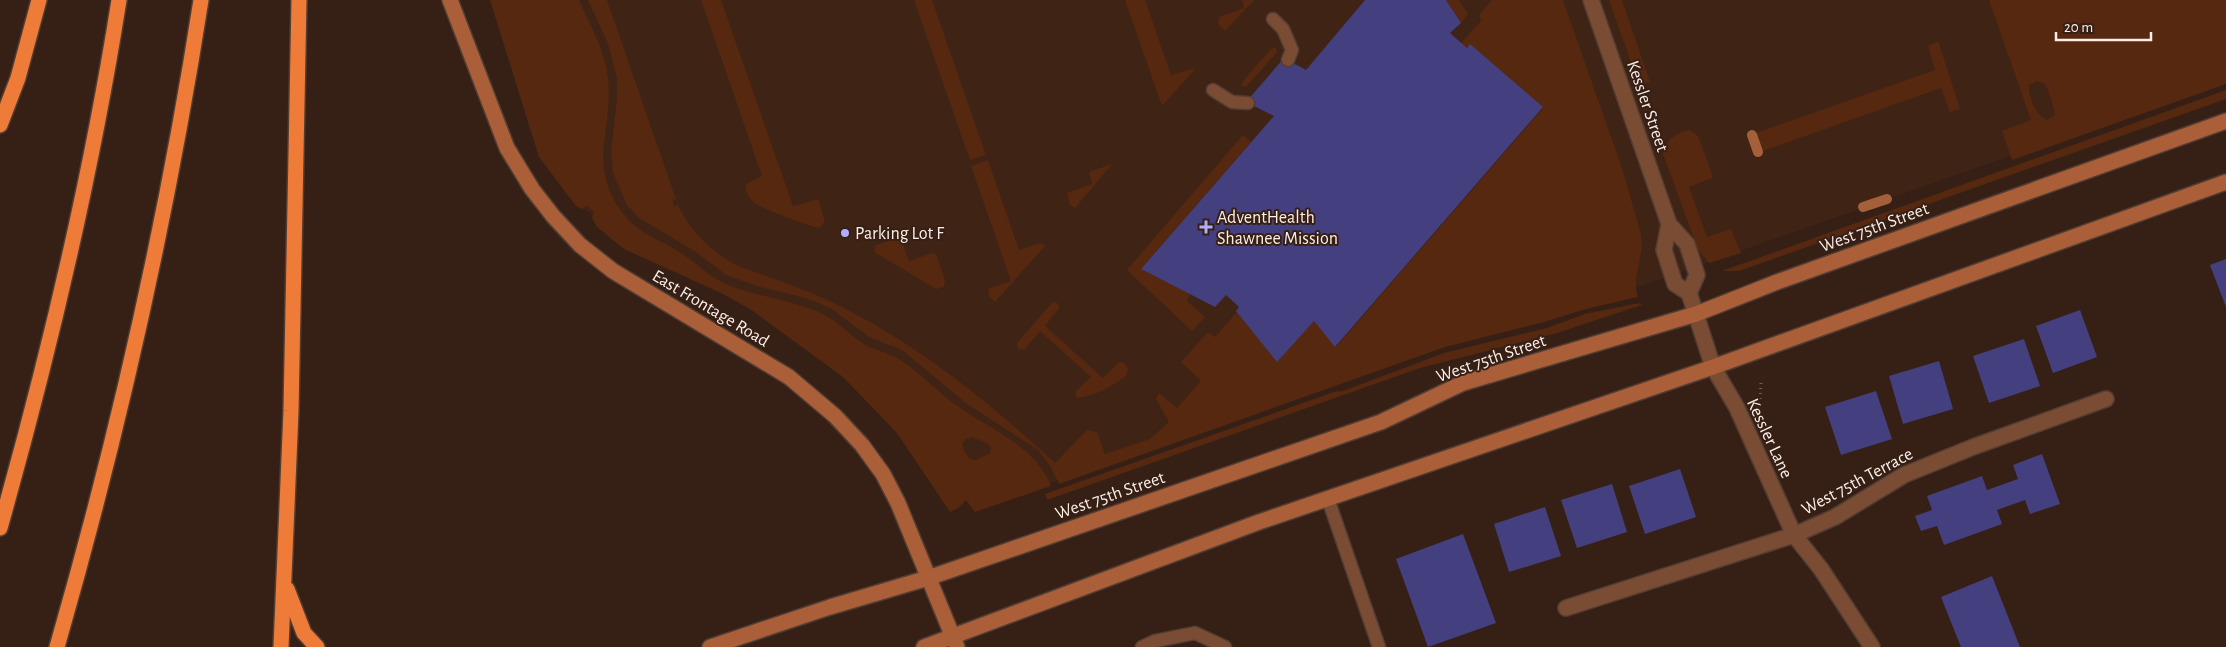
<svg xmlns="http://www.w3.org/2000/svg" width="2226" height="647" viewBox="0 0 2226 647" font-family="'Alegreya Sans',sans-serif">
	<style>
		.built { fill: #3f2315 }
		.green { fill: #55280f; fill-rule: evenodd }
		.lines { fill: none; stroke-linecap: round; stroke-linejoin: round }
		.stream { stroke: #a45f3b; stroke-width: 10 }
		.building { fill: #443f7e }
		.lane-casing { stroke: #523d33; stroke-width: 15 }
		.street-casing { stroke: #523d33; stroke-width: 18 }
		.secondary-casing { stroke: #523d33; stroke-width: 18 }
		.highway-casing { stroke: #523d33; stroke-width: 18 }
		.path { stroke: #735f56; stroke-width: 3; stroke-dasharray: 1 4; stroke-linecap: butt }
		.lane { stroke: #7b4c34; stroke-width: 12 }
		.street { stroke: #7b4c34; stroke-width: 15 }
		.secondary { stroke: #aa5f38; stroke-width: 15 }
		.highway { stroke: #ef7b39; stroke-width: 15 }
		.poi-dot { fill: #b0aefa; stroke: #362016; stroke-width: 2 }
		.labels { text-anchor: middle; stroke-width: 4; stroke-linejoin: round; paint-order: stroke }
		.street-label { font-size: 18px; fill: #fcede6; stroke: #362016 }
		.poi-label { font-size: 18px; fill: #fcede6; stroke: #362016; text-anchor: start }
	</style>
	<rect width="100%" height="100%" fill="#362016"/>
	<polygon class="built" points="496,0 2226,0 2226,80 1547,319 1444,343 1037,488 995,490 778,317 636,250 579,205"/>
	<g class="green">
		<path d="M490,0H579C590,25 605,50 608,78C614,132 585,165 625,216C639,233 659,240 678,251C695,261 709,277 728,285C759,297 794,300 825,315C840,323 850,336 864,344C876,351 891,353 902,361C920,373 935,389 952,402C986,428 1035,444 1051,486L975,512L966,500L958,508L950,512L897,433L843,377L750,309L723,294L624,249L597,227L592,218L594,212L587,206L583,209L576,206L539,157ZM972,437L987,443L991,448L990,453L976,460L970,459L964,451L962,443L966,439Z"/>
		<path d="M588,0H607L676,199L673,200L674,206L678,205C690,231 711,251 736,265C770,278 805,289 838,305C919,345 989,402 1055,463L1087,430L1097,432L1105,454L1150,439L1169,422L1156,399L1159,393L1177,408L1201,381L1181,362L1208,332L1215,337L1237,312L1314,321L1336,347L1543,108L1470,45L1467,48L1461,43L1481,21L1479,15L1492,0H1563L1622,168L1641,234C1645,255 1631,277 1638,297L1586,309L1544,322L1445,347L1059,484L1051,467L1038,450L967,404L902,350L869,337L832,309L806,298L757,286L726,275L696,252L639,218L627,205L613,173L611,150L617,100V78L608,44Z"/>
		<path d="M701,0H721L793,206L818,199L825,221L820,228C809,227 766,210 756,204C749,199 744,191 746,184L762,176Z"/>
		<polygon points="914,0 932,0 986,155 970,160"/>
		<polygon points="1125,0 1145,0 1171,75 1196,68 1162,106"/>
		<polygon points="1242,0 1254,0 1225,31 1218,24 1219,17 1244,8"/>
		<polygon points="1446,0 1459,0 1468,14 1461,23"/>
		<polygon points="1609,0 1622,0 1650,82 1639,85"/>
		<path d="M1989,0H2226V84L2012,160L2002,131L2031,120ZM2037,81L2045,84C2048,89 2055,110 2055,115L2047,120C2037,117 2027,95 2029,85Z"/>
		<polygon points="1937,42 1939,43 1960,109 1950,112 1941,88 1760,152 1753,134 1935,70 1928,46"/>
		<polygon points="1272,48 1276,48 1277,52 1247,86 1242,86 1242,82"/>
		<polygon points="2226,90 2226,99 1739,271 1722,271"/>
		<path d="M1690,130L1698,136L1713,176L1712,178L1689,187L1707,237L1731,229L1741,253L1709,263L1698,249L1663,154C1665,140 1677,132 1690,130Z"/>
		<polygon points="1243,135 1251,142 1141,269 1190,294 1187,301 1205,317 1192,331 1127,270"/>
		<polygon points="988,160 1019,250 1040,243 1045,246 995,302 989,296 988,289 1011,281 971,166"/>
		<polygon points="1112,164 1075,208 1070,205 1067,193 1092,184 1089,172"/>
		<polygon points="900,237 909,261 932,253 936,254 945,280 944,287 936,289 874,252 876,245"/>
		<path d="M1056,302L1059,305V308L1045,326L1103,378L1119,362L1124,363L1128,369L1127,375C1113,386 1096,396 1077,398L1075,392L1091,377L1040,331L1024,350L1018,349L1017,343L1052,303Z"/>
		<polygon points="1639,303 1642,305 1557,333 1420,368 1047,500 1045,494 1334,392 1343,391 1444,353 1547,328 1585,314"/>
	</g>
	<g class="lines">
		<g class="stream">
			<polyline points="1752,135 1758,152"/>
			<polyline points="1863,207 1887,199"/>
		</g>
	</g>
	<g class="building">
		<polygon points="1365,0 1446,0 1461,23 1450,33 1467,48 1470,44 1543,107 1335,347 1314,321 1277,362 1236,311 1239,307 1226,295 1215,307 1141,269 1274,116 1246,102 1284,58 1306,70"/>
		<polygon points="2226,259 2226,307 2210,265"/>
		<polygon points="2080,310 2097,357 2053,373 2036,326"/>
		<polygon points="2024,339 2040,386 1989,403 1973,356"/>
		<polygon points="1939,361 1953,409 1903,424 1889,376"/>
		<polygon points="1876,391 1892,439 1841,455 1825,407"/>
		<polygon points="2042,454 2060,504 2030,514 2025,500 1997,510 2002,524 1944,545 1937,526 1921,531 1915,516 1932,510 1927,496 1982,476 1987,490 2018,479 2013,465"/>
		<polygon points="1680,469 1696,517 1645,534 1629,486"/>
		<polygon points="1612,484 1627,532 1577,548 1561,500"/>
		<polygon points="1545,507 1561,556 1509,572 1494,524"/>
		<polygon points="1463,534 1496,623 1428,647 1396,559"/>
		<polygon points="1992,576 2020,647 1961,647 1941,597"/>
	</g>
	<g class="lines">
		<defs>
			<g id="lane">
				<polyline points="1273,19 1283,29 1292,50 1288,60"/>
				<polyline points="1213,90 1232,102 1248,103"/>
				<polyline points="1328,499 1379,647"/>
				<polyline points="1142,647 1155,641 1195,633 1225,647"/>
			</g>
			<g id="street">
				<polyline points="1591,0 1669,224 1687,244 1697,275 1689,293"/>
				<polyline points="1669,224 1664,250 1675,284 1689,293 1713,367 1737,408 1794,535 1821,569 1872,647"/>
				<polyline points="1566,608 1794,535 1835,517 1904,475 1973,447 2106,399"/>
			</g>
			<g id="secondary">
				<polyline points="450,0 507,148 532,189 553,216 580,245 613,271 789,377 835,416 862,445 883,474 898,503 957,647"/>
				<polyline points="710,647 830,607 928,578 1381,422 1463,383 1696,314 1777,282 2226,121"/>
				<polyline points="924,647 1259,522 1713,367 2226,182"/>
			</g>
			<g id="highway">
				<polyline points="0,125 18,78 39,0"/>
				<path d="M0,528C49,354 91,178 119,0"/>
				<polyline points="287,589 304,633 317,647"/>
				<path d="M57,647C118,435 167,218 201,0"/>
				<polyline points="281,647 291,411 299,0"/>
			</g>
		</defs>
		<use href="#lane" class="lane-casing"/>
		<use href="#street" class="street-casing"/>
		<use href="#secondary" class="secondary-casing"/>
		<use href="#highway" class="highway-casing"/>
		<polyline class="path" points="1760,399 1761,383"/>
		<use href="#lane" class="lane"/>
		<use href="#street" class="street"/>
		<use href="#secondary" class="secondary"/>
		<use href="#highway" class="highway"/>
	</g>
	<g class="poi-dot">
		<path d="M1203.5 219.5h5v5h5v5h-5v5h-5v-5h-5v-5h5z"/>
		<circle cx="845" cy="233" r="5"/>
	</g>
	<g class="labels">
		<g class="street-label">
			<text transform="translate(1648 106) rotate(71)" y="6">Kessler Street</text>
			<text transform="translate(1874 227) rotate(-20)" y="6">West 75th Street</text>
			<text transform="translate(711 308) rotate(31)" y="6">East Frontage Road</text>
			<text transform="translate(1491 358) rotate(-19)" y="6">West 75th Street</text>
			<text transform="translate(1770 438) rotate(65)" y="6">Kessler Lane</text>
			<text transform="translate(1857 481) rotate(-28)" y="6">West 75th Terrace</text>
			<text transform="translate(1110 495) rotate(-19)" y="6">West 75th Street</text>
		</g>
		<g class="poi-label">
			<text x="1217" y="223">AdventHealth<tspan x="1217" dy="21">Shawnee Mission</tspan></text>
			<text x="855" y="239">Parking Lot F</text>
		</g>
	</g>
	<path d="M2056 32v8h95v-8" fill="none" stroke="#fcede6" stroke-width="2.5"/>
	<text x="2064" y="32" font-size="15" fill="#fcede6" stroke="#362016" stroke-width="4" paint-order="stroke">20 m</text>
</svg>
